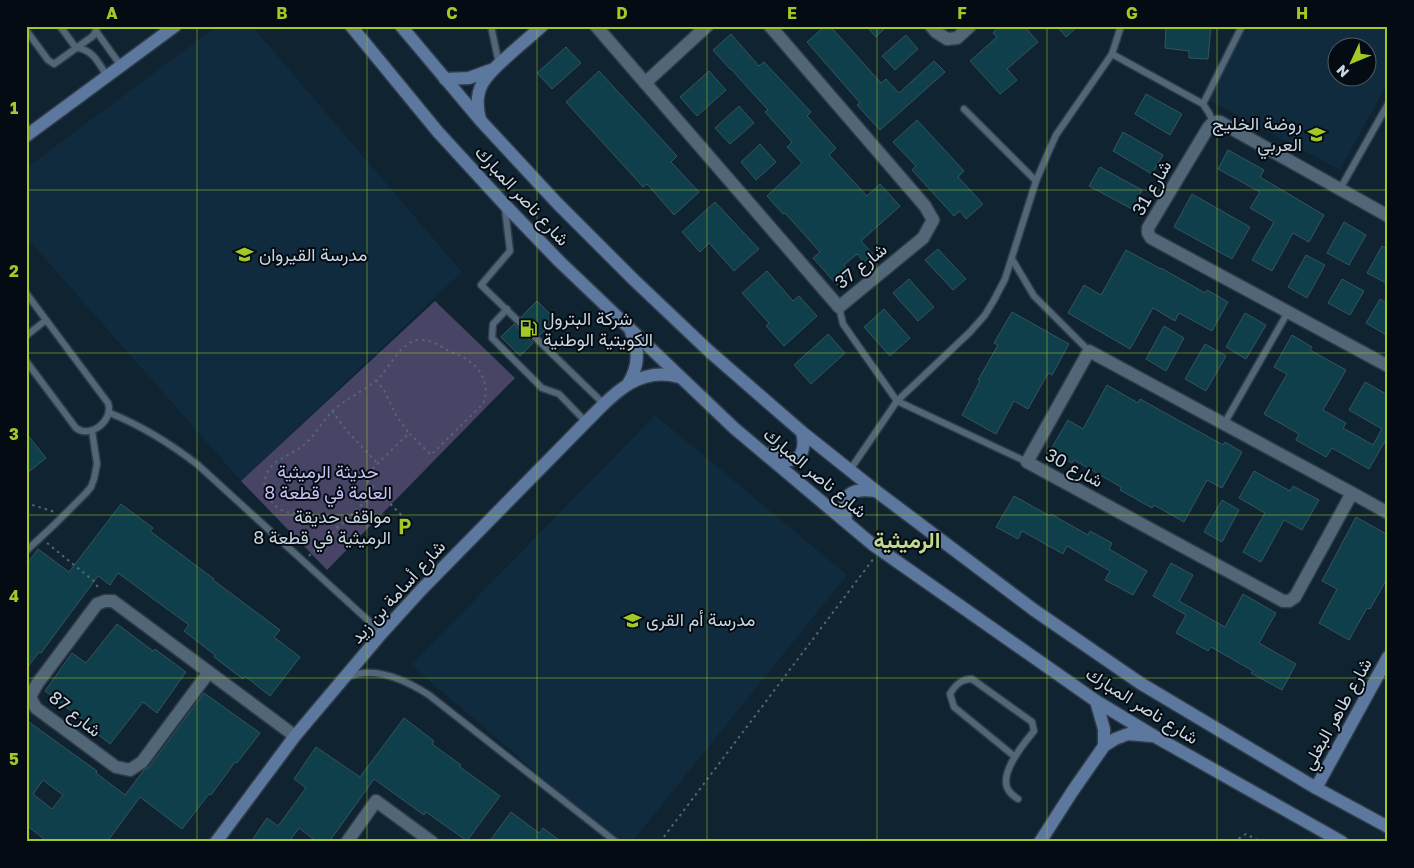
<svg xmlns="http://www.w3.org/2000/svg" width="1414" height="868" viewBox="0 0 1414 868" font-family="'Golos Text',Vazirmatn,sans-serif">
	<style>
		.built { fill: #102b3e; fill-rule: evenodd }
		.green { fill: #484465 }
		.building { fill: #0f3f4b; stroke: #36545d; fill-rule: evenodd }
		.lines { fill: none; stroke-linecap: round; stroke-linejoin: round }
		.lane-casing { stroke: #303c49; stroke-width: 9 }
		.street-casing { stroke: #303c49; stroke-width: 15 }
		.secondary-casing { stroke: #303c49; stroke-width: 15 }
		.path { stroke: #556673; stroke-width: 2; stroke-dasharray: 2.5 4; stroke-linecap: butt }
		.lane { stroke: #516778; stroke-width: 6 }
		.street { stroke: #516778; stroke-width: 12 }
		.secondary { stroke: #5c789f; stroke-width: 12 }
		.grid { fill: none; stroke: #a3c927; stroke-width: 1; stroke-opacity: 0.55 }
		.labels { text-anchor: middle; stroke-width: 4; stroke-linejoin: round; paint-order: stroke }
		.poi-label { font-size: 18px; fill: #c9d5df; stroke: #040b12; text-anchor: start }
		.street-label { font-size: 18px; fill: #c9d5df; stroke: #040b12 }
		.park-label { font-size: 18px; fill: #c8c2f6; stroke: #040b12 }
		.district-label { font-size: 22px; font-weight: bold; fill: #c2d98f; stroke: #040b12 }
		.neatline { fill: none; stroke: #a3c927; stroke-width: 2 }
		.grid-label { font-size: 16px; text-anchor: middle; font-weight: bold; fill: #a3c927 }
	</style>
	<rect width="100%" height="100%" fill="#0f2331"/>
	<g class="built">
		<polygon points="217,26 252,26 462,272 241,481 26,237 26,168"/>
		<path d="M1243,26H1388V82L1340,170L1205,98ZM1336,48H1366V78H1336Z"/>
		<polygon points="655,415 847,575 632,842 617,842 411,665"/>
	</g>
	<polygon class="green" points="435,301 515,378 327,570 241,481"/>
	<g class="building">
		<polygon points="825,26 830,26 881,83 886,79 899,93 934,61 945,72 880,130 857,105 860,103 807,42"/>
		<polygon points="866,26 887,26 876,37"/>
		<polygon points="999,26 1024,26 1038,42 1007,69 1017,80 1000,94 970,61 997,37 993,33"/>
		<polygon points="1057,26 1078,26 1066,37"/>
		<polygon points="1166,26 1211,26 1208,59 1189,58 1189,51 1165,48"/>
		<polygon points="731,34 759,66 764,62 811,112 807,116 836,148 829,155 867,196 880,184 900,206 861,241 873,254 864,262 857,254 844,265 851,272 837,285 813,258 820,252 785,213 783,214 767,196 802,163 787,147 792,142 765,112 768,110 731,69 730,69 713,50"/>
		<polygon points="906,35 918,49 895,70 882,56"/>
		<polygon points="566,47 581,63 552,89 537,73"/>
		<polygon points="599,71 677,156 671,162 699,192 674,215 647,184 643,187 566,102"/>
		<polygon points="709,71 726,90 697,116 680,97"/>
		<polygon points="1146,94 1182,114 1170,135 1135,114"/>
		<polygon points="739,106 754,123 730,144 715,128"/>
		<polygon points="917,120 964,171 958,177 983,204 966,219 960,211 954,216 912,170 916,166 893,142"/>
		<polygon points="1123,132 1163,155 1152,174 1113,151"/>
		<polygon points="760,144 776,162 756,180 741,162"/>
		<polygon points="1228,150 1264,170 1260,177 1324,215 1309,242 1293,233 1272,271 1252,260 1274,222 1250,208 1260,192 1218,169"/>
		<polygon points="1100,167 1142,190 1132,209 1089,186"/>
		<polygon points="1192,194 1250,227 1232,259 1174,227"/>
		<polygon points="715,202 759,249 734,271 709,243 700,252 682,232"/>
		<polygon points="1344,222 1366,235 1349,265 1327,253"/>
		<polygon points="1382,246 1388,249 1388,284 1367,273"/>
		<polygon points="938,249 966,279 953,290 925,260"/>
		<polygon points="1126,250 1161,269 1161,268 1205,293 1207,290 1228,302 1212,331 1179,313 1175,321 1153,308 1130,349 1068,313 1084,285 1101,295"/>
		<polygon points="1306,255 1325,265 1307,298 1288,287"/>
		<polygon points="767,271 793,301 799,296 817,316 784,346 766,326 769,323 742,293"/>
		<polygon points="909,279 934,307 918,321 893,293"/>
		<polygon points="1342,279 1364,291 1350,315 1328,303"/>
		<polygon points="1380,299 1388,304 1388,336 1366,323"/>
		<polygon points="537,301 556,320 540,335 521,317"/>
		<polygon points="884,309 910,338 890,356 864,327"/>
		<polygon points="1012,312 1069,344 1052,375 1048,373 1028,409 1014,401 996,434 962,415 980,381 978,380 998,345 994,343"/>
		<polygon points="1245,313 1266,325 1246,359 1226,347"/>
		<polygon points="514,324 533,343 520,356 501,337"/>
		<polygon points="1164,326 1184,338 1166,371 1146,359"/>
		<polygon points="828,334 845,353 811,384 794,365"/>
		<polygon points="1292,335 1312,347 1310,350 1346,370 1323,410 1346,423 1343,428 1373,445 1382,429 1349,410 1365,382 1388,395 1388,436 1369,469 1332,448 1326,457 1296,440 1299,434 1264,414 1287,374 1274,367"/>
		<polygon points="1205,344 1226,356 1206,391 1185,379"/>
		<polygon points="1107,385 1138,403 1140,399 1223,445 1225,442 1242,452 1222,488 1207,480 1184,522 1154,505 1152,508 1120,490 1121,487 1074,460 1072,463 1050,451 1068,420 1083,429"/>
		<polygon points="26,433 46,458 26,474"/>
		<polygon points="1254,471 1290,491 1293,486 1319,500 1302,530 1284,520 1261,562 1243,552 1265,513 1239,498"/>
		<polygon points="1014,496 1050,516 1051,514 1088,535 1090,531 1112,543 1109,549 1147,571 1133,595 1105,580 1110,571 1067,546 1063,554 1022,531 1018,539 996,527"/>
		<polygon points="1222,500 1239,510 1222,542 1204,532"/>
		<polygon points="121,504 153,528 150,531 214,579 213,580 280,630 274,637 300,657 270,696 245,676 243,679 214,657 215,655 184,631 189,625 118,573 110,585 98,576 41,653 39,652 26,669 26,565 38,549 69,572"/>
		<polygon points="1356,517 1388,535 1388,577 1370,609 1367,608 1349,640 1319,623 1337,589 1322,581"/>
		<polygon points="1171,563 1193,575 1179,601 1225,627 1243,594 1276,613 1259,643 1296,664 1282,690 1251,673 1253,671 1211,647 1208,651 1176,633 1186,615 1153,596"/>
		<polygon points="117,624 153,651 155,649 186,672 157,713 143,702 110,744 81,721 83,720 45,691 72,653 86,663"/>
		<path d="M204,693L260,733L237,763L235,762L211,795L209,794L182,829L140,797L107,842H48L26,825V720L97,771L96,773L125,795L144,770L149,767ZM43,780L63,795L52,809L33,794Z"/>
		<polygon points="404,718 434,741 432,744 461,765 460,767 500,796 467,841 426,812 424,815 374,779 329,842 317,842 299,828 289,842 251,842 267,818 278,826 306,788 294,779 316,747 360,777"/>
		<polygon points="511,812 539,833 543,828 562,842 489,842"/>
	</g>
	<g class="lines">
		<defs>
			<g id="lane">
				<path d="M60,26L76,48C93,49 99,64 107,76"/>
				<polyline points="96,26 96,31 121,66"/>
				<polyline points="491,26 499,64"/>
				<polyline points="26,30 48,60 54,64 93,36 96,31"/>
				<polyline points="1112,54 1203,104 1209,113 1213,122"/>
				<polyline points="1203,104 1242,26"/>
				<polyline points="964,109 1036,181"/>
				<polyline points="1340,189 1388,104"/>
				<polyline points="505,209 510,251 481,285 604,404"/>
				<polyline points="1012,259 1034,296 1089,351"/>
				<path d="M26,293L108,403C114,420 91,439 76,428L26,361"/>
				<polyline points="839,307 843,324 897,401 1027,462"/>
				<polyline points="507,309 493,324 492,338 542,388 559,394 586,422"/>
				<polyline points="26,336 46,320"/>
				<path d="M110,413C142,426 171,444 198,465L382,633"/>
				<polyline points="1224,424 1288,312"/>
				<polyline points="850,470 897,401 970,332 985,315 994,300 1005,279 1036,181 1048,153 1056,135 1112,54 1121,26"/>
				<polyline points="26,551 54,525 86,493 91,487 94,479 97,464 92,431"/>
				<path d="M348,677C375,665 407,681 429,695L616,842"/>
				<path d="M1014,756L954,707L950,694C955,685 961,679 972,679L1032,722L1034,731C1024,743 997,775 1009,791C1011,794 1015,797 1018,799"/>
			</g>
			<g id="street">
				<polyline points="596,26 839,307 923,238 933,220 925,206 770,26"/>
				<polyline points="931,26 936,32 947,39 957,38 970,26"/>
				<polyline points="645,83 707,26"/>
				<path d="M1388,216L1220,122C1214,121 1212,123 1208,128L1148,228V233L1151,238L1388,366"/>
				<polyline points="1352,493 1295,597 1289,601 1283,601 1027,462 1089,351 1352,493 1388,513"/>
				<polyline points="209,672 142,762 130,770 116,767 36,708 30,697 37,684 97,604 105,601 113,601 295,736"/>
				<polyline points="347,842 376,801 432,842"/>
			</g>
			<g id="secondary">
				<polyline points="351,26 438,132 505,205 559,261 734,428 872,544 1096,701 1154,736 1342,842"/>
				<polyline points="401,26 480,120 557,203 634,280 710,352 802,432 876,491 1034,610 1140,683 1316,788 1388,827"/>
				<polyline points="445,79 469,78 491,70"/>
				<path d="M480,119C471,87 488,74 509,55C520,45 531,36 542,26"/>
				<polyline points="26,136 175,26"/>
				<path d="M628,384C638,368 640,350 631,332"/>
				<path d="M773,452C794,469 808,457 802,432"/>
				<path d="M846,520C841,493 851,488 876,491"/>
				<polyline points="1096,701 1104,729 1104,746"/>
				<polyline points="1316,788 1388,657"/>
				<path d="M216,842L295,736L382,633L422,589L586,422C612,396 638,365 679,377"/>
				<polyline points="1040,842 1072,792 1104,746 1115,739 1128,734 1151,736"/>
			</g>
		</defs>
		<use href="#lane" class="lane-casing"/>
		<use href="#street" class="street-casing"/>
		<use href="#secondary" class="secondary-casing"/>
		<g class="path">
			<polyline points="376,380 384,390 397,417 409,433"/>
			<polyline points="332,411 347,431 378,464"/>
			<polyline points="26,503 55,512"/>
			<path d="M338,527C327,524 318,517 307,513C303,512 300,513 296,513C281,514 269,503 265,489C263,483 266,474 270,468C280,456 297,453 307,442C318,432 324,417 337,407C351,396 366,390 380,377C392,364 399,345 417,340C427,338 437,344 445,349C453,353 462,356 469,361C483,370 490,389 483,404L431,455L409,433L364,477L410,524"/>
			<polyline points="47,543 95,582 99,590"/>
			<polyline points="309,556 377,490"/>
			<polyline points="660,842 874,558"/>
			<polyline points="1233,842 1246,834 1261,842"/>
		</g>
		<use href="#lane" class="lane"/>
		<use href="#street" class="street"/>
		<use href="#secondary" class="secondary"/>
	</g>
	<path class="grid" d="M197,26V842M367,26V842M537,26V842M707,26V842M877,26V842M1047,26V842M1217,26V842M26,190H1388M26,353H1388M26,515H1388M26,678H1388"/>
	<defs>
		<symbol id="school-bare" viewBox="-9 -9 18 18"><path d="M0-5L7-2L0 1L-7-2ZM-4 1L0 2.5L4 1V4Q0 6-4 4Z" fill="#a3c927" stroke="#040b12" stroke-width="2.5" paint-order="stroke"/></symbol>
		<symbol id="fuel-bare" viewBox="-9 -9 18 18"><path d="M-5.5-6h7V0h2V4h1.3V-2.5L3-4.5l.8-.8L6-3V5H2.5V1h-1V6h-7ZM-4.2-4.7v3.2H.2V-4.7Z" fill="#a3c927" stroke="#040b12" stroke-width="2.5" paint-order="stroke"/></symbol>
		<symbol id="parking-bare" viewBox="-9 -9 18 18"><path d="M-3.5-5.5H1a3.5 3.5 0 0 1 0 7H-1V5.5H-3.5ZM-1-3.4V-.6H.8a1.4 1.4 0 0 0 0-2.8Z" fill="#a3c927" stroke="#040b12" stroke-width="2.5" paint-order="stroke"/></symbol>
	</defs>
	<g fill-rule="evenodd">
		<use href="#school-bare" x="1304" y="122" width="25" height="25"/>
		<use href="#school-bare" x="232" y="242" width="25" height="25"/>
		<use href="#fuel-bare" x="516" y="316" width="25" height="25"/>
		<use href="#parking-bare" x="392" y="514" width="25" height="25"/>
		<use href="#school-bare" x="620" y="608" width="25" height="25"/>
	</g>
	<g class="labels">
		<g class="poi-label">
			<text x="1302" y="130" text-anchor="end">روضة الخليج<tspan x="1302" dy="21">العربي</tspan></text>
			<text x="259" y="261">مدرسة القيروان</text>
			<text x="543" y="325">شركة البترول<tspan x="543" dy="21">الكويتية الوطنية</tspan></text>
			<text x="391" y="523" text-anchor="end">مواقف حديقة<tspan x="391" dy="21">الرميثية في قطعة 8</tspan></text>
			<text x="646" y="626">مدرسة أم القرى</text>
		</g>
		<g class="street-label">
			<text transform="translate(1152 188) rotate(-60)" y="6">شارع 31</text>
			<text transform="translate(522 196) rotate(47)" y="6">شارع ناصر المبارك</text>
			<text transform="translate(861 266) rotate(-39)" y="6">شارع 37</text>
			<text transform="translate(1074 468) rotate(28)" y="6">شارع 30</text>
			<text transform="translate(815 473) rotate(40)" y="6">شارع ناصر المبارك</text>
			<text transform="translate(398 592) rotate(-48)" y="6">شارع أسامة بن زيد</text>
			<text transform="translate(1142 706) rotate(32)" y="6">شارع ناصر المبارك</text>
			<text transform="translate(75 714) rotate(39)" y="6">شارع 87</text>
			<text transform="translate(1337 714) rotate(-61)" y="6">شارع طاهر البغلي</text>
		</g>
		<g class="park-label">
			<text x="328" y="478">حديثة الرميثية<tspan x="328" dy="21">العامة في قطعة 8</tspan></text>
		</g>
		<g class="district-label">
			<text x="907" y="548">الرميثية</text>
		</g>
	</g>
	<rect width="1414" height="868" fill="none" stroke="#040b12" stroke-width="55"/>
	<g transform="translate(1352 62) rotate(226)"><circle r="24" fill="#040b12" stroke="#535c64"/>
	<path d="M0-4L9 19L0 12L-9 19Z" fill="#a3c927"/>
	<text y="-8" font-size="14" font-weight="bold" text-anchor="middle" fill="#c9d5df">N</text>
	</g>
	<rect x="28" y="28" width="1358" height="812" class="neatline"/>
	<g class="grid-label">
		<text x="112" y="19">A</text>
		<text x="282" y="19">B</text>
		<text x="452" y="19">C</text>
		<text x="622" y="19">D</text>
		<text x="792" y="19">E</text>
		<text x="962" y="19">F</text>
		<text x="1132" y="19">G</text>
		<text x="1302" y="19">H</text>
		<text x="14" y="114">1</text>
		<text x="14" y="277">2</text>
		<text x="14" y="440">3</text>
		<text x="14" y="602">4</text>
		<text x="14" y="765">5</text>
	</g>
</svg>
